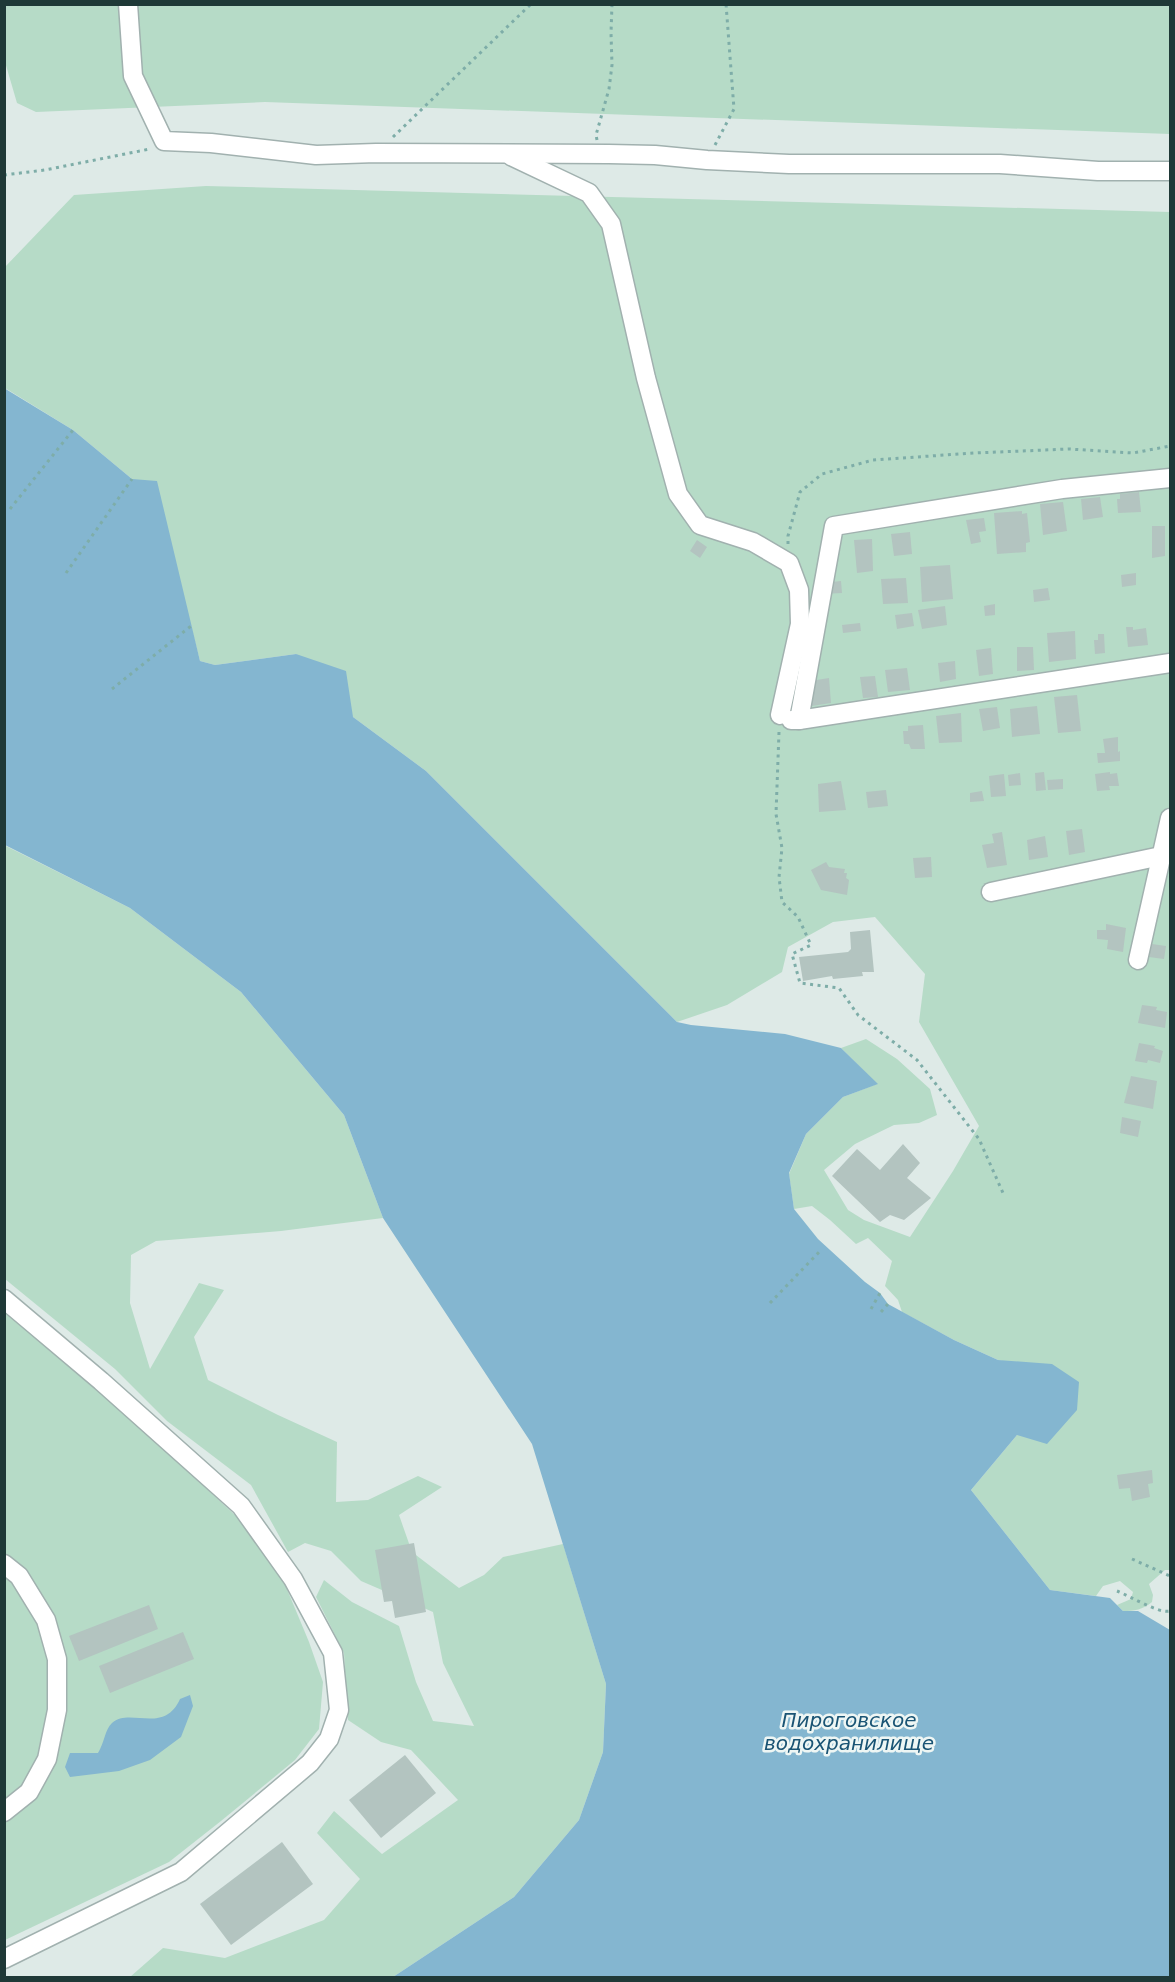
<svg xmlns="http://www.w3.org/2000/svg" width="1175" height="1982" viewBox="0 0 1175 1982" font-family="'DejaVu Sans',sans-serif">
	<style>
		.green { fill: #b6dbc7 }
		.water { fill: #84b6d0 }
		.building { fill: #b3c4c0 }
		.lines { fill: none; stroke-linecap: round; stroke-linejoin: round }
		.minor-casing { stroke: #a1b1af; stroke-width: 21 }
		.path { stroke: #7eada8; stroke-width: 3; stroke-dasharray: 3 4.5; stroke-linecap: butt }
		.minor { stroke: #fff; stroke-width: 18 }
		.labels { text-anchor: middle; stroke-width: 5; stroke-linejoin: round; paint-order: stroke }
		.water-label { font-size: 20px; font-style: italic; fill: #1a5474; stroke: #eef6f4 }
	</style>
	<rect width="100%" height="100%" fill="#deeae7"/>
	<g class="green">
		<polygon points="4,5 1170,5 1170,134 265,102 36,112 17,103 5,62"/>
		<path d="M206,186L1170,212V1570H1165L1149,1584L1153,1595L1152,1602C1142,1610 1135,1611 1123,1611L1117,1605L1131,1599L1133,1592L1120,1581L1103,1586L1096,1596L1050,1590L971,1490L1017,1435L1040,1369L998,1360L954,1340L902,1312L898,1300L885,1286L892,1261L868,1238L856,1244L830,1220L812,1206L794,1209L789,1174L806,1134L843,1097L877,1084L841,1048L866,1039L897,1059L930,1089L937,1115L919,1123L894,1125L855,1144L824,1170L848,1210L864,1220L910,1237L953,1171L979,1126L919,1022L925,974L875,917L833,922L788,947L782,972L727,1005L677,1022L426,771L353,717L296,654L215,665L200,661L191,626L132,479L73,430L5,388L4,268L74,195Z"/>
		<polygon points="4,845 130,908 241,992 344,1115 383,1218 281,1231 156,1241 131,1255 130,1303 150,1369 199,1283 224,1290 194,1337 208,1380 278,1415 337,1442 336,1502 368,1500 418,1476 442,1487 399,1515 412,1552 459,1588 484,1575 503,1557 563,1544 606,1684 603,1752 579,1820 514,1897 393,1977 130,1977 163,1948 225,1958 324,1920 360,1879 317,1833 334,1811 382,1854 458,1800 411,1750 381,1742 348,1720 344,1653 316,1597 324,1580 352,1602 399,1626 416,1682 433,1721 474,1726 443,1663 433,1612 361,1581 331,1551 305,1543 288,1552 251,1485 167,1421 115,1369 5,1279"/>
		<polygon points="5,1311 136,1423 237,1517 284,1582 309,1642 323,1682 319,1729 295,1760 221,1821 169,1862 5,1940"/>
	</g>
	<g class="water">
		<polygon points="4,388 73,430 132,479 157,481 200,661 215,665 296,654 346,671 353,717 426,771 677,1022 691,1025 785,1034 841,1048 878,1084 843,1097 806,1134 789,1173 794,1209 818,1239 865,1282 880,1293 888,1304 954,1340 998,1360 1052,1364 1079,1382 1077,1410 1047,1444 1017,1435 971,1490 1050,1590 1110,1598 1123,1611 1138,1611 1170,1630 1170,1977 393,1977 514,1897 579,1820 603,1752 606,1684 532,1444 383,1218 344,1115 241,992 130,908 5,845"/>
		<path d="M190,1695L193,1706L181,1737L150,1760L119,1771L70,1777L65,1767L70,1753H98C104,1744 105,1729 112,1723C130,1707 164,1735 180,1699Z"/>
	</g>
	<g class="building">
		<polygon points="1139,492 1141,512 1118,513 1117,499 1120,499 1120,494"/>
		<polygon points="1100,497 1103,517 1083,520 1081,499"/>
		<polygon points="1063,502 1067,531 1043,535 1040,504"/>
		<polygon points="1022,511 1022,514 1027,513 1030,542 1026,543 1026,552 997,554 994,513"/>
		<polygon points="984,518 986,531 979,532 981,542 971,544 966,520"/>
		<polygon points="1152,526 1165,526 1165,556 1152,558"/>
		<polygon points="910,532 912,554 894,556 891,534"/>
		<polygon points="872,539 873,571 857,573 854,540"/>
		<polygon points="697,540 707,547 700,558 690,551"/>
		<polygon points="950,565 953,599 922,602 920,567"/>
		<polygon points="1136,573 1136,585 1122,587 1121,575"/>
		<polygon points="906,578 908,603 883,604 881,579"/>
		<polygon points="841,581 842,593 823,594 823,583"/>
		<polygon points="1048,588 1050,600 1034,602 1033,590"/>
		<polygon points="995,604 995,615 985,616 984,606"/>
		<polygon points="945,606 947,625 922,629 918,610"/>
		<polygon points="912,613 914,626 897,629 895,615"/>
		<polygon points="860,623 861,631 843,633 842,625"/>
		<polygon points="1126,627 1133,627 1133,630 1146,628 1148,645 1128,647"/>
		<polygon points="1075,631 1076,659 1049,662 1047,633"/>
		<polygon points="1098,634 1104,634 1105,653 1095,654 1094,640 1098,640"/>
		<polygon points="1017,647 1033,647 1034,670 1017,671"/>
		<polygon points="991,648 993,674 979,676 976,650"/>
		<polygon points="955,661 956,679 940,682 938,663"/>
		<polygon points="907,668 910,690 888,692 885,670"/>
		<polygon points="875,676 878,697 863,698 860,677"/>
		<polygon points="829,678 831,703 812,706 810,681"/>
		<polygon points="1077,695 1081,731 1058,733 1054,697"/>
		<polygon points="1037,706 1040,734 1012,737 1010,709"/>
		<polygon points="997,707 1000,728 983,731 979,709"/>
		<polygon points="961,713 962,742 939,743 936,716"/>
		<polygon points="923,725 925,749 911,749 909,744 904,744 903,731 908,731 908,726"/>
		<polygon points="1118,737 1118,752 1120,751 1120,761 1098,763 1097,753 1105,753 1103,739"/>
		<polygon points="1044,772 1046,790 1036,791 1035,773"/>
		<polygon points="1110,772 1110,774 1117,773 1119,786 1109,786 1110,790 1097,791 1095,774"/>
		<polygon points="1020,773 1021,785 1009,786 1008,775"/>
		<polygon points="1004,774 1006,796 991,797 989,776"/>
		<polygon points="1063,779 1063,789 1048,790 1047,780"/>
		<polygon points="841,781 846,810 819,812 818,784"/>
		<polygon points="886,790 888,806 868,808 866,792"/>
		<polygon points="982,791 984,801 970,802 970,793"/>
		<polygon points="1082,829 1085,852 1069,855 1066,831"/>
		<polygon points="1002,832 1007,865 987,868 982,845 994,843 992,834"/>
		<polygon points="1045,836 1048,857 1029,860 1027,840"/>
		<polygon points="931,857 932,877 915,878 913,858"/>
		<polygon points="826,862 829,867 845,869 844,873 847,873 846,878 849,880 847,895 821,890 811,870"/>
		<polygon points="1106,924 1126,928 1123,952 1107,949 1108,940 1097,939 1097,930 1106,930"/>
		<polygon points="870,930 874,972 862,972 863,976 833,979 832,976 803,981 799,957 848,952 851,949 850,932"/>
		<polygon points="1152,944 1166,946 1164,959 1149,957"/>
		<polygon points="1142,1005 1157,1007 1156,1010 1167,1012 1165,1028 1138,1023"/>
		<polygon points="1139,1043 1155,1046 1154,1048 1163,1051 1160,1063 1148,1060 1147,1063 1135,1061"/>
		<polygon points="1131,1076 1157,1081 1153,1109 1124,1103"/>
		<polygon points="1122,1117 1141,1121 1138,1137 1120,1133"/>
		<polygon points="903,1144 920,1163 907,1178 931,1198 904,1220 890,1215 880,1222 832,1176 857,1149 880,1170"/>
		<polygon points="1152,1470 1153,1483 1148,1484 1150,1497 1132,1501 1130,1488 1119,1489 1117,1475"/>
		<polygon points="414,1543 426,1612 395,1618 392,1601 384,1602 375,1550"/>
		<polygon points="149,1605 158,1629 79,1661 69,1636"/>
		<polygon points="183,1632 194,1659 110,1693 99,1666"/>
		<polygon points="405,1755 436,1793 381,1838 349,1800"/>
		<polygon points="282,1842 313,1884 231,1945 200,1904"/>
	</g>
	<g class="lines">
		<defs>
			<g id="minor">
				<polyline points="128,4 133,76 164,141 211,143 316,155 376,153 609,154 655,155 707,160 789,164 1000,164 1098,171 1170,171"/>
				<polyline points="511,156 589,193 611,224 646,378 678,494 700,525 753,542 789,563 799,590 800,624 780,715"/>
				<polyline points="791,720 799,720 834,526 1062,489 1170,478"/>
				<polyline points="799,720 1170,663"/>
				<polyline points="991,892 1161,856"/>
				<polyline points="1138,960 1170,818"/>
				<polyline points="4,1299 101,1381 241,1506 293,1579 333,1653 339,1710 329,1739 310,1763 181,1872 4,1959"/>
				<polyline points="4,1564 19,1576 46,1620 57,1659 57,1710 47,1759 29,1792 4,1812"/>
			</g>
		</defs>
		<use href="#minor" class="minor-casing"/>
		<g class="path">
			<polyline points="393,137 531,4"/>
			<polyline points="597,140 596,135 609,89 612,65 611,33 612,4"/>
			<polyline points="715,145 734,109 726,4"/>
			<polyline points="4,175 45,170 150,149"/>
			<polyline points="10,509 73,430"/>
			<polyline points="788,544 788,536 800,492 822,474 873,460 974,453 1069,449 1133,453 1170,446"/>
			<polyline points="66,573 132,479"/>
			<polyline points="112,689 191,626"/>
			<polyline points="779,732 776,814 782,848 779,877 782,902 798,917 811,945 792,954 800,983 839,988 858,1015 917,1060 979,1139 1003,1193"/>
			<polyline points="770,1303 822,1249"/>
			<polyline points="871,1309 880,1293"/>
			<polyline points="881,1312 888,1304"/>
			<polyline points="1132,1559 1170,1576"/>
			<path d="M1117,1591C1130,1596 1159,1614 1170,1611"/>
		</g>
		<use href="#minor" class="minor"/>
	</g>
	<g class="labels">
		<g class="water-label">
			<text x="849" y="1727">Пироговское<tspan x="849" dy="23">водохранилище</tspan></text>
		</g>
	</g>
	<rect width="1175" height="1982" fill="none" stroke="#1f3937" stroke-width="12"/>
</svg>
